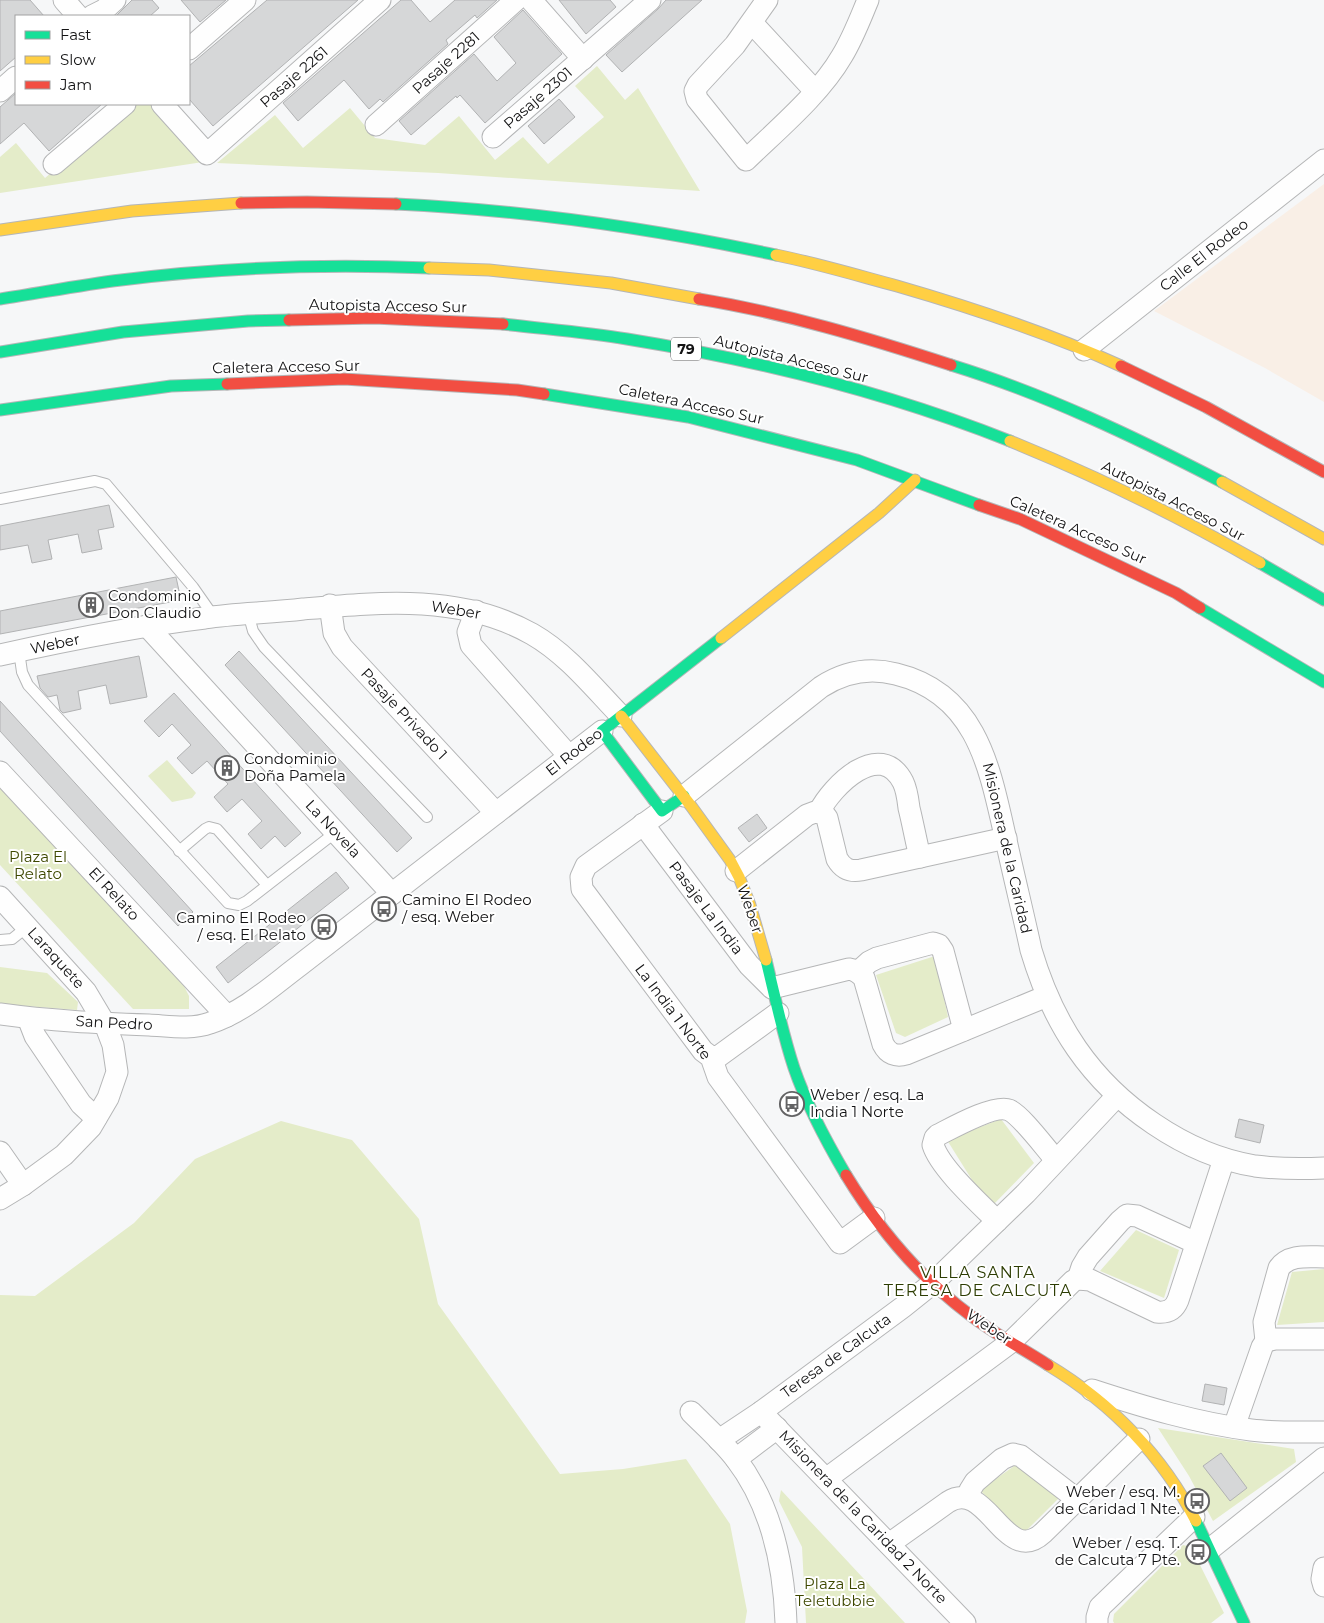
<svg xmlns="http://www.w3.org/2000/svg" width="1324" height="1623" viewBox="0 0 1324 1623" font-family="Montserrat,sans-serif">
	<style>
		.industrial { fill: #f9efe6 }
		.green { fill: #e4ecc9 }
		.building { fill: #d6d7d8; stroke: #b1b2b3 }
		.lines { fill: none; stroke-linecap: round; stroke-linejoin: round }
		.lane-casing { stroke: #b5b6b7; stroke-width: 12 }
		.street-casing { stroke: #b5b6b7; stroke-width: 23 }
		.fast-casing { stroke: #b5b6b7; stroke-width: 13 }
		.slow-casing { stroke: #b5b6b7; stroke-width: 13 }
		.jam-casing { stroke: #b5b6b7; stroke-width: 13 }
		.lane { stroke: #fefefe; stroke-width: 10 }
		.street { stroke: #fefefe; stroke-width: 21 }
		.fast { stroke: #16e098; stroke-width: 11 }
		.slow { stroke: #ffcf43; stroke-width: 11 }
		.jam { stroke: #f24e42; stroke-width: 11 }
		.labels { text-anchor: middle; stroke-width: 4; stroke-linejoin: round; paint-order: stroke }
		.shield { fill: #fff; stroke: #5a5a5b; stroke-width: 1 }
		.shield-label { font-size: 14px; font-weight: bold; fill: #141415 }
		.street-label { font-size: 15px; fill: #141415; stroke: #fff }
		.poi-label { font-size: 15px; fill: #141415; stroke: #fff; text-anchor: start }
		.park-label { font-size: 15px; fill: #3e4800; stroke: #fff }
		.neighbourhood-label { font-size: 16px; letter-spacing: 1px; fill: #2d3d03; stroke: #fff }
	</style>
	<rect width="100%" height="100%" fill="#f6f7f8"/>
	<polygon class="industrial" points="1324,184 1324,402 1265,368 1154,311"/>
	<g class="green">
		<polygon points="597,66 625,100 638,88 700,191 438,173 217,163 275,115 303,148 350,108 375,138 425,145 459,116 495,160 523,137 548,164 604,117 575,86"/>
		<polygon points="133,104 152,104 203,162 0,193 0,157 16,143 45,178"/>
		<polygon points="167,760 196,793 192,798 172,802 148,776"/>
		<polygon points="0,784 184,986 189,996 189,1009 133,1009 0,865"/>
		<polygon points="935,956 948,1017 905,1037 896,1033 876,975"/>
		<polygon points="0,967 47,973 78,1002 77,1010 0,1004"/>
		<polygon points="1001,1119 1034,1163 993,1205 972,1180 947,1140"/>
		<polygon points="281,1121 352,1140 419,1219 438,1304 560,1474 623,1469 686,1459 730,1524 747,1611 745,1623 0,1623 0,1295 35,1296 134,1223 195,1159"/>
		<polygon points="1136,1230 1179,1250 1164,1298 1100,1271"/>
		<polygon points="1324,1269 1324,1322 1277,1325 1292,1272"/>
		<polygon points="1158,1428 1294,1449 1296,1462 1213,1521 1189,1476"/>
		<polygon points="1017,1464 1059,1498 1022,1535 980,1490"/>
		<polygon points="781,1490 905,1623 806,1623 802,1547 779,1501"/>
		<polygon points="1183,1545 1191,1547 1224,1613 1211,1623 1114,1623 1113,1621 1114,1614"/>
	</g>
	<g class="building">
		<polygon points="0,0 30,0 44,16 16,16 16,57 0,71"/>
		<polygon points="132,0 152,0 159,8 150,16 116,16"/>
		<polygon points="181,0 226,0 200,22"/>
		<polygon points="267,0 358,0 213,126 189,99 189,66"/>
		<polygon points="401,0 411,0 430,22 455,0 497,0 477,18 475,15 446,40 448,44 383,102 380,99 369,109 344,80 298,121 283,103"/>
		<polygon points="559,0 610,0 616,7 586,34"/>
		<polygon points="666,0 702,0 622,72 606,55 658,9"/>
		<polygon points="523,10 562,54 485,123 460,95 457,98 456,96 411,135 399,121 474,54 497,81 516,63 494,37"/>
		<polygon points="16,93 16,104 102,104 49,151 24,123 0,144 0,107"/>
		<polygon points="559,99 575,117 544,144 528,126"/>
		<polygon points="109,505 114,527 98,530 102,549 82,553 78,534 48,540 52,559 32,563 28,545 0,550 0,526"/>
		<polygon points="176,577 181,600 0,634 0,611"/>
		<polygon points="239,651 412,838 397,852 225,665"/>
		<polygon points="139,656 147,697 110,704 106,685 78,691 81,709 63,713 60,710 57,695 48,697 40,688 37,676"/>
		<polygon points="174,693 301,833 285,847 275,836 261,849 248,834 262,821 242,799 227,812 214,797 228,784 207,761 192,774 177,758 191,745 172,724 159,737 144,721"/>
		<polygon points="0,701 193,912 178,926 0,731"/>
		<polygon points="757,814 767,828 749,842 738,828"/>
		<polygon points="336,872 349,888 228,983 216,967"/>
		<polygon points="1239,1119 1264,1125 1260,1143 1235,1137"/>
		<polygon points="1205,1384 1227,1388 1224,1405 1202,1401"/>
		<polygon points="1221,1453 1247,1488 1230,1501 1203,1466"/>
	</g>
	<g class="lines">
		<defs>
			<g id="lane">
				<polyline points="0,499 95,481 106,484 193,587 214,617"/>
				<polyline points="248,613 253,631 264,647 427,817"/>
				<polyline points="19,651 22,672 28,685 228,903 239,905 247,901 336,832"/>
				<polyline points="179,851 205,829 209,827 217,829 267,885"/>
				<polyline points="0,940 12,939 27,927"/>
			</g>
			<g id="street">
				<polyline points="64,0 78,16"/>
				<polyline points="531,0 583,59"/>
				<path d="M767,0L735,45L698,85L695,91L697,99L746,160C778,129 820,94 842,56C853,38 860,19 868,0"/>
				<polyline points="92,16 104,10 115,0"/>
				<polyline points="752,23 815,91"/>
				<polyline points="189,49 245,0"/>
				<polyline points="0,91 16,77"/>
				<polyline points="162,104 207,154 380,0"/>
				<polyline points="376,125 516,0"/>
				<polyline points="493,137 650,0"/>
				<polyline points="54,164 125,104"/>
				<polyline points="1084,350 1324,160"/>
				<polyline points="330,605 334,633 342,647 496,813"/>
				<polyline points="476,611 468,632 471,645 569,756"/>
				<polyline points="147,626 392,894"/>
				<path d="M0,655C68,640 136,626 205,618C237,613 270,613 303,609C381,602 461,594 532,634C567,654 593,687 621,716"/>
				<polyline points="0,772 227,1016"/>
				<path d="M684,796L821,687C844,672 869,667 896,674C978,694 990,770 1006,840C1014,877 1023,913 1031,950C1053,1024 1090,1081 1154,1124C1185,1145 1218,1160 1255,1166C1278,1169 1301,1169 1324,1168"/>
				<polyline points="662,811 586,866 581,877 582,889 703,1051 711,1057 718,1077 840,1243 874,1218"/>
				<path d="M819,812C832,786 880,738 903,782C907,790 908,800 909,808C913,824 916,841 920,857"/>
				<path d="M643,824L749,965L772,988L849,969C856,970 860,973 864,978L883,1044C888,1054 896,1057 906,1054L1047,996"/>
				<path d="M736,871L807,815L815,812L824,814L827,818L837,859C843,869 850,872 861,870L1006,838"/>
				<polyline points="0,897 86,992 105,1024 113,1045 117,1072 108,1098 91,1127 64,1155 23,1185 0,1199"/>
				<polyline points="858,972 869,962 877,958 933,943 939,945 943,951 964,1030"/>
				<path d="M0,1014C50,1021 99,1023 149,1025C169,1026 191,1030 210,1023C244,1012 272,986 300,965L602,731"/>
				<polyline points="28,1018 35,1036 81,1104 96,1118"/>
				<polyline points="711,1057 719,1056 778,1013"/>
				<polyline points="0,1152 23,1185"/>
				<path d="M997,1221C980,1204 940,1168 933,1145L935,1138L938,1135C952,1128 995,1104 1009,1110C1021,1115 1046,1149 1056,1160"/>
				<polyline points="1078,1279 1082,1267 1088,1257 1120,1221 1127,1215 1137,1216 1196,1243"/>
				<path d="M1266,1341L1264,1322L1279,1268C1289,1254 1308,1257 1324,1257"/>
				<path d="M1092,1390C1144,1407 1197,1423 1251,1430C1275,1433 1300,1432 1324,1432"/>
				<path d="M691,1412C706,1427 723,1442 736,1459C772,1506 784,1566 786,1623"/>
				<polyline points="761,1412 965,1623"/>
				<polyline points="1234,1427 1262,1347 1266,1341 1275,1339 1324,1339"/>
				<polyline points="719,1440 761,1412 903,1307 933,1283 1026,1193 1117,1096"/>
				<polyline points="736,1459 777,1428"/>
				<path d="M826,1479L1011,1342L1073,1281L1078,1279L1090,1280L1157,1312C1167,1313 1174,1310 1178,1300L1224,1159"/>
				<polyline points="968,1498 970,1490 975,1482 1002,1459 1013,1454 1021,1456 1078,1500"/>
				<path d="M889,1544L948,1502C987,1477 1005,1568 1043,1533L1139,1439"/>
				<polyline points="1210,1549 1324,1458"/>
				<polyline points="1324,1568 1322,1579 1324,1586"/>
				<polyline points="1097,1623 1097,1617 1100,1607 1194,1517"/>
			</g>
			<g id="fast">
				<path d="M396,204C524,210 650,228 776,255"/>
				<path d="M0,299C40,293 80,285 121,280C223,267 326,264 429,268"/>
				<path d="M503,324C544,329 586,332 627,339C757,360 887,392 1010,441"/>
				<polyline points="0,352 123,332 248,321 289,320"/>
				<path d="M951,365C1045,394 1135,437 1222,482"/>
				<polyline points="544,394 688,417 857,460 979,505"/>
				<polyline points="0,410 171,386 227,384"/>
				<polyline points="1260,563 1324,600"/>
				<polyline points="1200,608 1324,682"/>
				<polyline points="684,796 662,811 602,731 721,638"/>
				<path d="M766,960C775,996 782,1032 794,1068C807,1106 826,1141 846,1175"/>
				<polyline points="1196,1521 1244,1623"/>
			</g>
			<g id="slow">
				<polyline points="0,230 132,211 241,203"/>
				<path d="M776,255C816,263 856,275 897,286C973,308 1049,333 1121,366"/>
				<polyline points="429,268 489,270 611,283 699,299"/>
				<path d="M1010,441C1096,476 1180,517 1260,563"/>
				<polyline points="1222,482 1324,539"/>
				<polyline points="721,638 879,513 915,480"/>
				<polyline points="621,716 691,806 730,860 739,877 750,905 766,960"/>
				<path d="M1048,1365C1111,1403 1162,1455 1196,1521"/>
			</g>
			<g id="jam">
				<polyline points="241,203 307,202 396,204"/>
				<path d="M699,299C785,313 868,338 951,365"/>
				<polyline points="289,320 374,318 503,324"/>
				<polyline points="1121,366 1206,407 1324,472"/>
				<polyline points="227,384 344,379 517,390 544,394"/>
				<polyline points="979,505 1020,519 1176,593 1200,608"/>
				<path d="M846,1175C879,1229 919,1277 970,1315C994,1334 1022,1348 1048,1365"/>
			</g>
		</defs>
		<use href="#lane" class="lane-casing"/>
		<use href="#street" class="street-casing"/>
		<use href="#fast" class="fast-casing"/>
		<use href="#slow" class="slow-casing"/>
		<use href="#jam" class="jam-casing"/>
		<use href="#lane" class="lane"/>
		<use href="#street" class="street"/>
		<use href="#fast" class="fast"/>
		<use href="#slow" class="slow"/>
		<use href="#jam" class="jam"/>
	</g>
	<defs>
		<symbol id="building-ring" viewBox="-11 -11 22 22"><circle r="9.5" fill="#fff" stroke="#636364" stroke-width="1.5"/><path d="M-4-6H4V6H1V3H-1V6H-4ZM-2.5-4.3h1.7v1.8h-1.7ZM.8-4.3h1.7v1.8H.8ZM-2.5-1h1.7V.8h-1.7ZM.8-1h1.7V.8H.8Z" fill="#636364"/></symbol>
		<symbol id="bus-ring" viewBox="-11 -11 22 22"><circle r="9.5" fill="#fff" stroke="#636364" stroke-width="1.5"/><path d="M-5-6H5V4H4V6H2V4H-2V6H-4V4H-5ZM-3.5-4V0h7V-4ZM-3.5 1.2v1.5H-2V1.2ZM2 1.2v1.5H3.5V1.2Z" fill="#636364"/></symbol>
	</defs>
	<g fill-rule="evenodd">
		<use href="#building-ring" x="77" y="591" width="28" height="28"/>
		<use href="#building-ring" x="213" y="754" width="28" height="28"/>
		<use href="#bus-ring" x="370" y="895" width="28" height="28"/>
		<use href="#bus-ring" x="310" y="913" width="28" height="28"/>
		<use href="#bus-ring" x="778" y="1090" width="28" height="28"/>
		<use href="#bus-ring" x="1183" y="1487" width="28" height="28"/>
		<use href="#bus-ring" x="1184" y="1538" width="28" height="28"/>
	</g>
	<g class="labels">
		<rect class="shield" x="671" y="337.5" width="30" height="23" rx="4"/>
		<g class="shield-label">
			<text x="686" y="354">79</text>
		</g>
		<g class="street-label">
			<text transform="translate(446 63) rotate(-42)" y="5">Pasaje 2281</text>
			<text transform="translate(294 77) rotate(-41)" y="5">Pasaje 2261</text>
			<text transform="translate(538 98) rotate(-41)" y="5">Pasaje 2301</text>
			<text transform="translate(1204 255) rotate(-38)" y="5">Calle El Rodeo</text>
			<text transform="translate(388 306) rotate(1)" y="5">Autopista Acceso Sur</text>
			<text transform="translate(791 359) rotate(14)" y="5">Autopista Acceso Sur</text>
			<text transform="translate(286 367) rotate(-1)" y="5">Caletera Acceso Sur</text>
			<text transform="translate(691 404) rotate(12)" y="5">Caletera Acceso Sur</text>
			<text transform="translate(1173 501) rotate(27)" y="5">Autopista Acceso Sur</text>
			<text transform="translate(1078 530) rotate(24)" y="5">Caletera Acceso Sur</text>
			<text transform="translate(456 610) rotate(9)" y="5">Weber</text>
			<text transform="translate(55 644) rotate(-12)" y="5">Weber</text>
			<text transform="translate(404 714) rotate(47)" y="5">Pasaje Privado 1</text>
			<text transform="translate(574 752) rotate(-38)" y="5">El Rodeo</text>
			<text transform="translate(333 829) rotate(47)" y="5">La Novela</text>
			<text transform="translate(1007 848) rotate(77)" y="5">Misionera de la Caridad</text>
			<text transform="translate(114 894) rotate(47)" y="5">El Relato</text>
			<text transform="translate(706 908) rotate(53)" y="5">Pasaje La India</text>
			<text transform="translate(750 909) rotate(71)" y="5">Weber</text>
			<text transform="translate(56 958) rotate(48)" y="5">Laraquete</text>
			<text transform="translate(673 1012) rotate(53)" y="5">La India 1 Norte</text>
			<text transform="translate(114 1023) rotate(3)" y="5">San Pedro</text>
			<text transform="translate(989 1327) rotate(34)" y="5">Weber</text>
			<text transform="translate(836 1356) rotate(-36)" y="5">Teresa de Calcuta</text>
			<text transform="translate(863 1517) rotate(46)" y="5">Misionera de la Caridad 2 Norte</text>
		</g>
		<g class="poi-label">
			<text x="108" y="601">Condominio<tspan x="108" dy="17">Don Claudio</tspan></text>
			<text x="244" y="764">Condominio<tspan x="244" dy="17">Doña Pamela</tspan></text>
			<text x="402" y="905">Camino El Rodeo<tspan x="402" dy="17">/ esq. Weber</tspan></text>
			<text x="306" y="923" text-anchor="end">Camino El Rodeo<tspan x="306" dy="17">/ esq. El Relato</tspan></text>
			<text x="810" y="1100">Weber / esq. La<tspan x="810" dy="17">India 1 Norte</tspan></text>
			<text x="1180" y="1497" text-anchor="end">Weber / esq. M.<tspan x="1180" dy="17">de Caridad 1 Nte.</tspan></text>
			<text x="1180" y="1548" text-anchor="end">Weber / esq. T.<tspan x="1180" dy="17">de Calcuta 7 Pte.</tspan></text>
		</g>
		<g class="park-label">
			<text x="38" y="862">Plaza El<tspan x="38" dy="17">Relato</tspan></text>
			<text x="835" y="1589">Plaza La<tspan x="835" dy="17">Teletubbie</tspan></text>
		</g>
		<g class="neighbourhood-label">
			<text x="978" y="1278">VILLA SANTA<tspan x="978" dy="18">TERESA DE CALCUTA</tspan></text>
		</g>
	</g>
	<rect x="15" y="15" width="175" height="90" fill="#ffffff" stroke="#a1a1a1"/>
	<rect x="25" y="31" width="25" height="8" fill="#16e098" stroke="#a1a1a1"/>
	<text x="60" y="40" font-size="15" fill="#141415">Fast</text>
	<rect x="25" y="56" width="25" height="8" fill="#ffcf43" stroke="#a1a1a1"/>
	<text x="60" y="65" font-size="15" fill="#141415">Slow</text>
	<rect x="25" y="81" width="25" height="8" fill="#f24e42" stroke="#a1a1a1"/>
	<text x="60" y="90" font-size="15" fill="#141415">Jam</text>
</svg>
